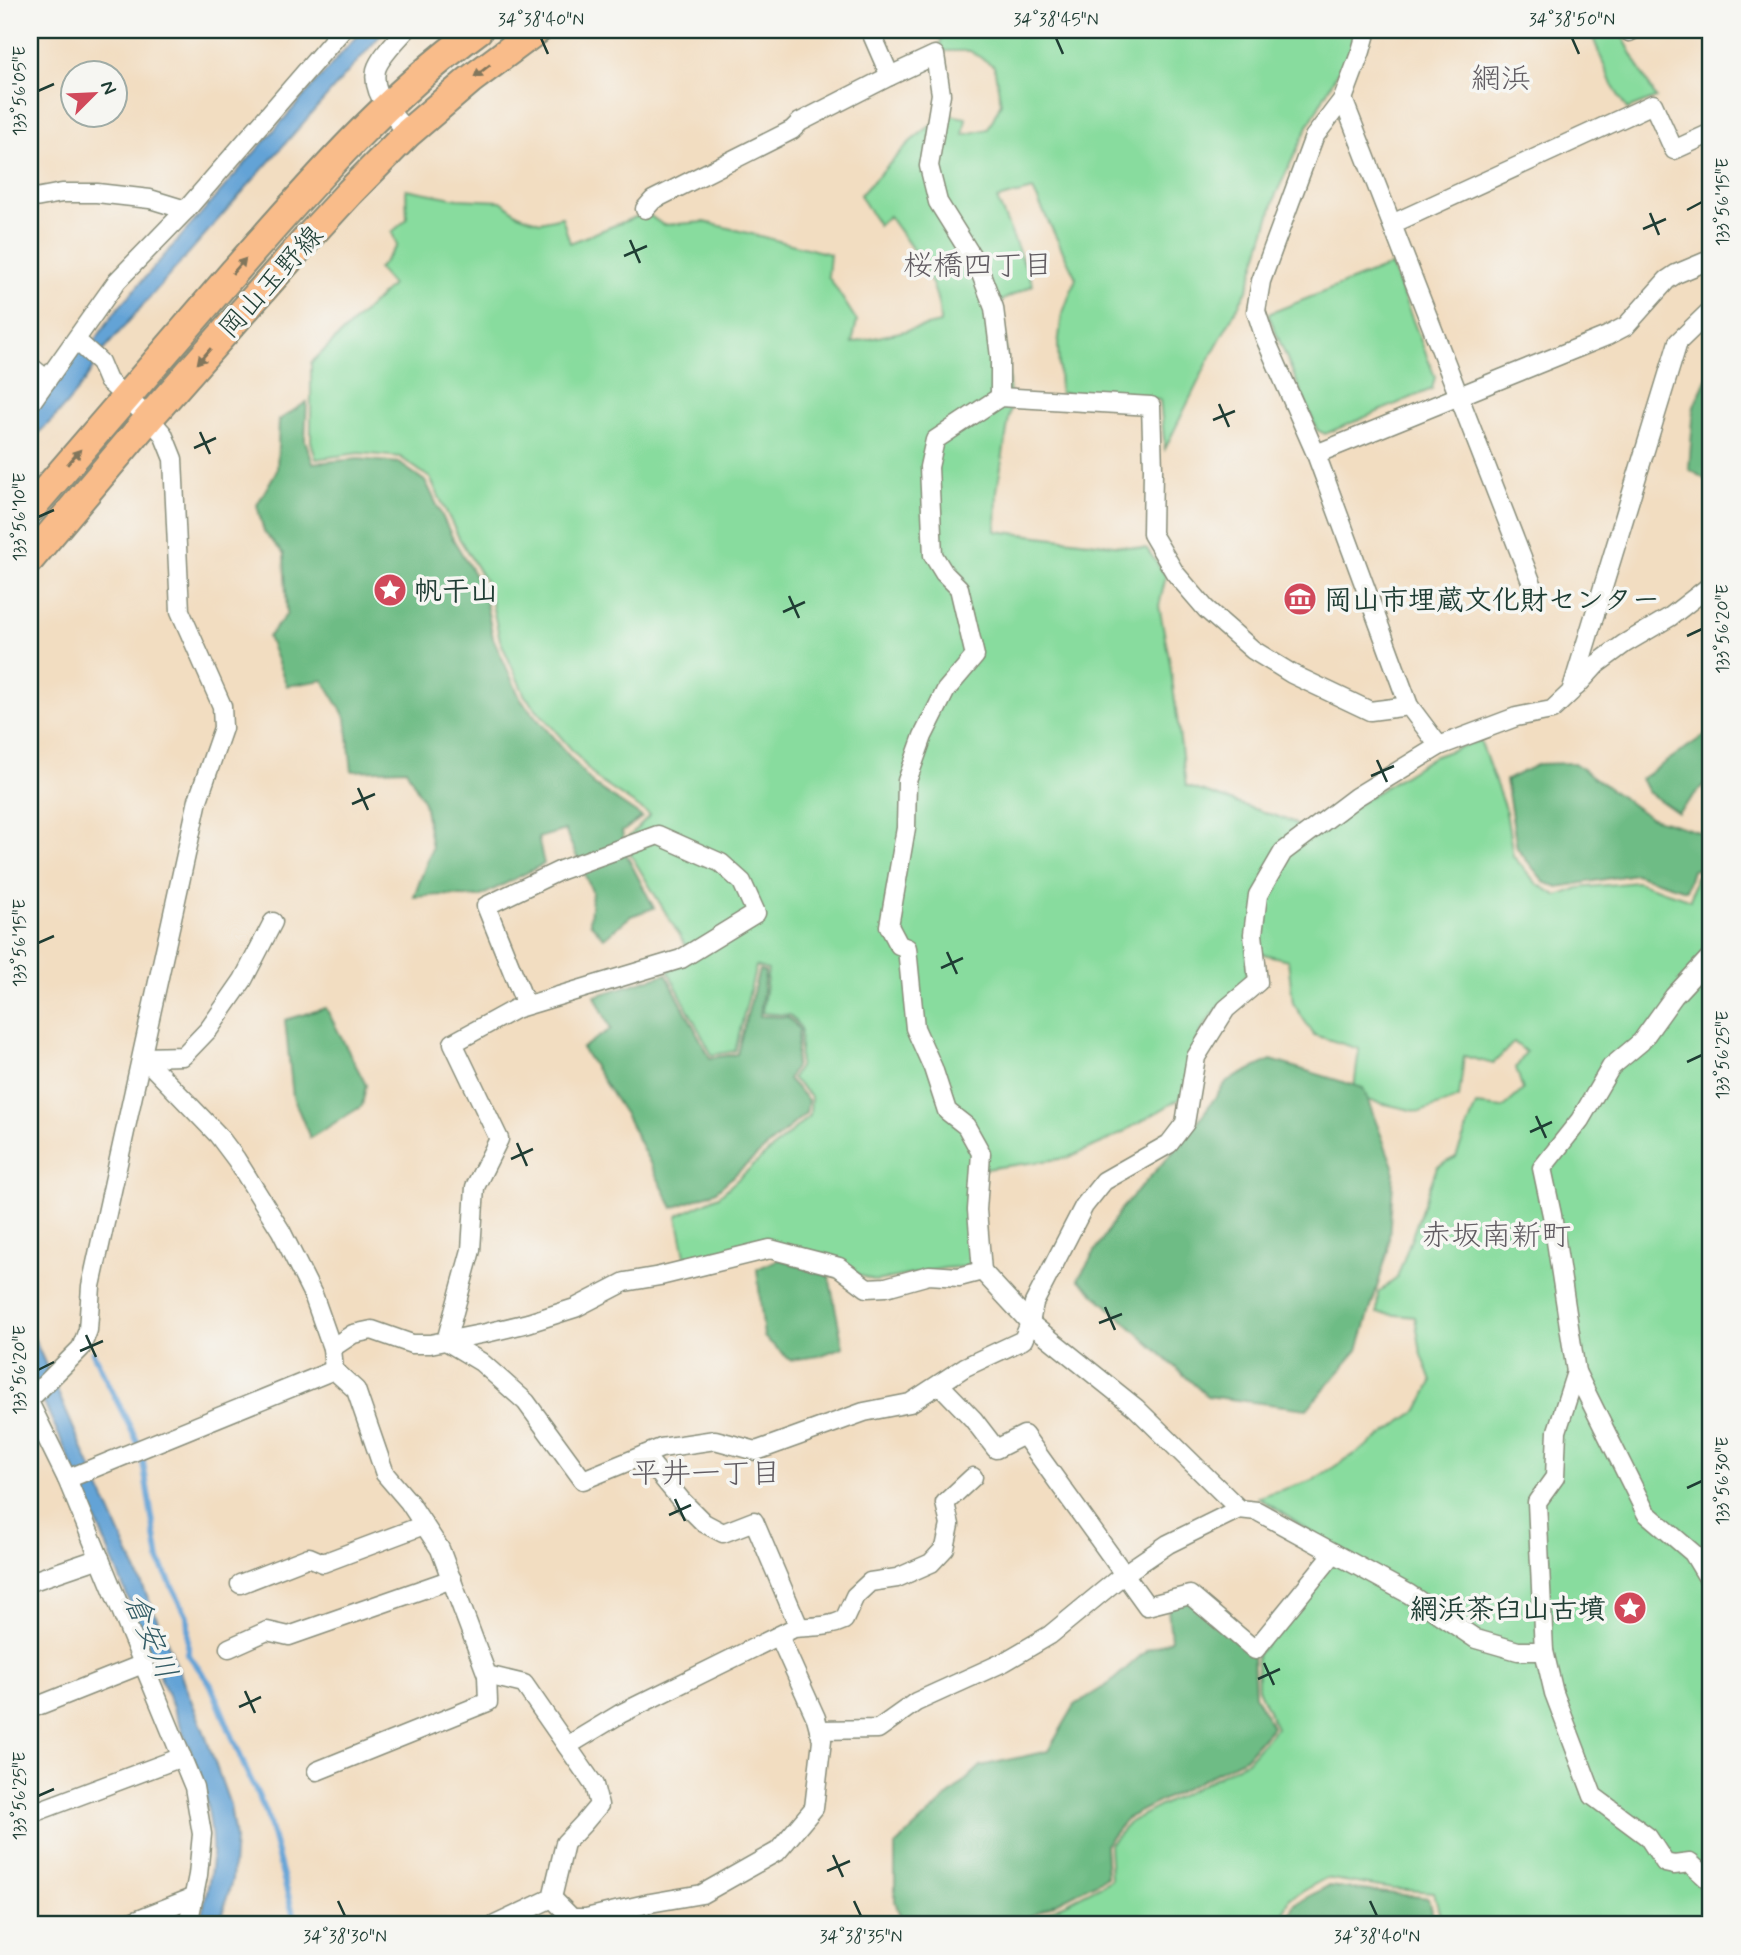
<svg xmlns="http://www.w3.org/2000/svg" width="1741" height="1955" viewBox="0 0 1741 1955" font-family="Mynerve,'Klee One',sans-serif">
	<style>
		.green { fill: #88dc9e; stroke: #548c69; stroke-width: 2 }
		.forest { fill: #6ebc85; stroke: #467c5c; stroke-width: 2 }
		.water { fill: #63a3d6; stroke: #417085; stroke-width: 2 }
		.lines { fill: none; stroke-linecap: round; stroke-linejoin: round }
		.stream { stroke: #63a3d6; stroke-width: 6 }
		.street-casing { stroke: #888d7a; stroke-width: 21 }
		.primary-casing { stroke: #888d7a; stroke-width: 32 }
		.street { stroke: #fff; stroke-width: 18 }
		.primary { stroke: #f9bc8a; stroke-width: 28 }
		.oneway { fill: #81765b }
		.ticks { fill: none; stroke: #1f3d34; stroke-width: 2.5 }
		.labels { text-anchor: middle; stroke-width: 7; stroke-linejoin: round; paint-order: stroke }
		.street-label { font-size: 28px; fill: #1f3d34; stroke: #f6f6f2 }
		.poi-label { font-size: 28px; font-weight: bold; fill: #1f3d34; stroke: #f6f6f2; text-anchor: start }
		.neighbourhood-label { font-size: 30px; fill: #615c62; stroke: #f6f6f2 }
		.water-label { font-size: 30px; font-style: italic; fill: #335c65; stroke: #f6f6f2 }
		.neatline { fill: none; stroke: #1f3d34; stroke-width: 2.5 }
		.ticks-label { font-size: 18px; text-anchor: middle; fill: #1f3d34 }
	</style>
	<rect width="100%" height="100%" fill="#f6f6f2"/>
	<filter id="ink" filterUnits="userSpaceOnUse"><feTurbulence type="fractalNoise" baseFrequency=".0143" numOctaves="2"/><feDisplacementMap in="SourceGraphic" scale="14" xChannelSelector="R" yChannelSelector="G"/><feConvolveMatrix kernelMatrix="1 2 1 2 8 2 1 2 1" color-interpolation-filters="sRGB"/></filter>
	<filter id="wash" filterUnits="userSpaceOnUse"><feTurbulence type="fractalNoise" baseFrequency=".00686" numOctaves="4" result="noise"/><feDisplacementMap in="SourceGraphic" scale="28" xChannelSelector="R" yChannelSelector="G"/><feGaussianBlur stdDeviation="1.57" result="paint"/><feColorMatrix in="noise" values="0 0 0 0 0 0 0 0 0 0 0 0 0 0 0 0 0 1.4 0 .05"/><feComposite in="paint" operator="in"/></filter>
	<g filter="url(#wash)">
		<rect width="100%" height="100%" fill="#f2ddc1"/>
		<g class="green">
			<path d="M943,30H1354L1352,49L1336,75L1308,126L1276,194L1248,288L1213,352L1165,449L1160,400L1060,393L1058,345L1062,315L1076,278L1033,190L997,199L1033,285L1001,301L1011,406L997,491L996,531L1147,549L1166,576L1159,606L1170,663L1186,786L1293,822L1311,839L1364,800L1433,757L1480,740L1506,812L1513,856L1537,884L1558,896L1579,888L1637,882L1691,900L1695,877L1711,873V1925H1442L1434,1892L1392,1889L1326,1878L1290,1898L1279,1925H1023L1111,1880L1109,1845L1131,1821L1247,1761L1276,1728L1258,1689L1257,1655L1339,1551L1258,1497L1313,1480L1364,1448L1418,1410L1432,1382L1421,1352L1415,1317L1377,1313L1378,1293L1397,1278L1437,1167L1456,1157L1476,1105L1503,1108L1523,1090L1516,1068L1526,1052L1514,1042L1493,1064L1464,1056L1459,1098L1420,1112L1353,1097L1359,1049L1314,1035L1293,1003L1288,960L1247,950V983C1231,996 1214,1010 1204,1027C1191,1048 1188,1074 1183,1097L1111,1139L1067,1158L977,1170L976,1266L945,1268L876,1281L859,1275L835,1257L763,1242L686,1261L677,1216L719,1196L810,1115L811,1097L792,1078L799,1067L801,1028L790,1015L762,1013L768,970L756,966L735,1051L712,1055L668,971L693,958L631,855L627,839L650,815L598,780L525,696L500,640L488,586L459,538L430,478L400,457L359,453L316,459L311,441V363L392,285L378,269L397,246L392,232L407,219L406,189L458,199L501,201L518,214L540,222L562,217L570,243L646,213L663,225L705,222L830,254L828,276L857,321L852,343L940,323C941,282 911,248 889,216L878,225L860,195L911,141L945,114L966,118L963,135L988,129L1001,103L994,66L970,51H939Z"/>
			<polygon points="1590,30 1619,30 1656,98 1627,109 1612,85"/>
			<polygon points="1391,265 1435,377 1432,389 1325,434 1317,430 1268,314"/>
		</g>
		<g class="forest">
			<polygon points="1711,369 1711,483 1689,469 1694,406"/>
			<polygon points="307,402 305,440 313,463 359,459 399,463 426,482 453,539 483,589 493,638 521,700 593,784 642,817 622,832 627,856 654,908 631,916 604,938 590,923 592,891 565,830 538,838 544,864 479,897 441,895 414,897 432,848 424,802 406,769 352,771 346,718 323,680 287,686 268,637 287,614 284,554 264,532 257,505 277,470 279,420"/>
			<polygon points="1711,731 1711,786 1706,782 1678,813 1648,792 1641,779"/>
			<polygon points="1574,763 1649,817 1706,834 1711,840 1711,866 1692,870 1686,890 1635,874 1559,887 1545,883 1517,848 1506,780 1539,764"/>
			<polygon points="759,970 765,972 760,1016 788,1017 799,1029 795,1067 788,1079 808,1100 806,1113 715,1192 673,1208 626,1116 582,1048 611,1029 595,996 666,974 710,1058 737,1054"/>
			<polygon points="326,1008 366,1085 362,1106 310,1138 293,1097 285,1020"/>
			<polygon points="1271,1060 1363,1088 1394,1169 1388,1251 1358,1350 1307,1409 1207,1396 1078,1279 1121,1209 1188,1135 1227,1081"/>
			<polygon points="779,1259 829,1276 843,1347 819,1356 790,1360 764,1337 757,1269"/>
			<polygon points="1188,1600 1253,1655 1255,1695 1272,1727 1245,1758 1127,1818 1105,1845 1107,1877 1017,1923 1018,1925 903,1925 895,1901 895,1846 981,1766 1048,1751 1075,1705 1110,1683 1147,1650 1171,1640 1168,1608"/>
			<polygon points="1328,1886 1428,1898 1434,1925 1286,1925 1295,1904"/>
		</g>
		<g class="water">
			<path d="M362,30H385L100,354C90,377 71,400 53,419C45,427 37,433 30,443V414L76,354L92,345L114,313Z"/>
			<path d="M30,1329L166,1639L203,1729L230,1805L235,1839L232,1880L219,1925H199C205,1899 214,1870 212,1843C211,1818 205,1795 199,1771L94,1515L58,1433L30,1373Z"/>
		</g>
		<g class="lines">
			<g class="stream">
				<polyline points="93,1353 138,1443"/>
				<polyline points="142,1456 159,1560 188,1618 188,1654 211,1685 246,1770 266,1812 296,1925"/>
			</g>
		</g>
	</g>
	<g filter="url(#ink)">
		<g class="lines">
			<defs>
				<g id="street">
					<path d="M406,30C398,39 379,58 376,70C371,95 394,116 408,133"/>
					<polyline points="870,30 890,76"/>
					<polyline points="1367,30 1361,51 1343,99 1314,137 1261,281 1256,311 1265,338 1316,454 1409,706 1439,746"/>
					<polyline points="1629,32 1633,30"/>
					<polyline points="1343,99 1534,589"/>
					<polyline points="30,199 62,193 97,193 150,199 186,210"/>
					<polyline points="645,209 653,200 792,130 800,122 890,76 935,55 941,94 929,166 938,202 978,266 994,308 1000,357 1000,397 1151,406 1153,469 1152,534 1175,573 1206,609 1253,650 1292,674 1370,711 1409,706"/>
					<polyline points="1392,224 1653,104 1674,150 1711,133"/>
					<polyline points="30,366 47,380"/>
					<polyline points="30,404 117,281 186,210 342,30"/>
					<polyline points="1316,454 1607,336 1626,326 1667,280 1676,274 1707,261"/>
					<polyline points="1576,687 1597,664 1624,644 1670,617 1711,585"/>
					<polyline points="1711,956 1674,996 1641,1042 1611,1067 1580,1120 1542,1168 1552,1215 1576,1372 1646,1513 1693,1553 1711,1583"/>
					<polyline points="526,1005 486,906 561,870 658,835 721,863 742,882 756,913 681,959 515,1009 453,1043 499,1139 475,1187 471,1250 446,1341 481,1362 526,1402 583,1480 661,1448 715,1440 756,1451 864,1412 910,1403 965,1367 1023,1340 1030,1323 1034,1303 1084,1206 1104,1181 1169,1144 1185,1123 1196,1057 1226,1009 1258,982 1253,934 1258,895 1283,852 1356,797 1439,746 1516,717 1552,710 1571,692 1678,342 1711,310"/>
					<polyline points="143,1057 218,1135 236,1159 281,1231 314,1297 332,1348 334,1370 356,1390 385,1474 409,1502 440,1549 487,1675 524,1684 594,1785 599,1805 583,1824 565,1843 552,1898"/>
					<polyline points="143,1057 183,1056 209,1029 243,980 273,922"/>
					<polyline points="982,1271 977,1210 981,1153 966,1126 947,1111 933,1068 915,1028 907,948 899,945 889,926 906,828 907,781 923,736 946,690 975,656 959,588 944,573 933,555 929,467 935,440 1000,397"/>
					<polyline points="332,1348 353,1334 372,1330 412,1344 430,1344 486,1333 528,1323 575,1308 625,1282 660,1276 770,1249 839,1267 867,1288 886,1287 929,1275 959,1277 982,1271 1030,1323 1136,1408 1239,1509 1257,1511 1334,1553"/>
					<polyline points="1576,1372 1557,1431 1555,1477 1537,1502 1544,1651 1554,1693 1593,1796 1648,1837 1665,1863 1674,1865 1690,1863 1711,1882"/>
					<polyline points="940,1385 973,1419 996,1449 1024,1435 1147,1606 1190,1595 1255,1650 1334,1553 1409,1594 1476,1639 1518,1651 1544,1651"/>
					<polyline points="30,1399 81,1348 88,1330 91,1286 198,800 223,728 222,706 180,611 173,459 163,434 149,418 108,381 100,362 76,340"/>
					<polyline points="30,1404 67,1479 194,1787 202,1834 198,1875 188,1925"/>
					<polyline points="644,1455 681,1500 704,1523 723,1533 754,1521 799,1627"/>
					<polyline points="67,1479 334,1370"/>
					<polyline points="30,1582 100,1558"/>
					<polyline points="240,1584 309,1557 323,1563 424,1525"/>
					<polyline points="229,1648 267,1631 289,1636 452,1579"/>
					<polyline points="30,1709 143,1664"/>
					<polyline points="819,1730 878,1729 916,1702 1004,1662 1050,1635 1124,1574 1168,1544 1239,1509"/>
					<path d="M567,1746L620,1714L794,1628C813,1626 827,1628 844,1620L855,1596L870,1582L897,1578L931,1563L945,1548L950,1525L945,1503L973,1477"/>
					<polyline points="317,1771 488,1702 487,1675"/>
					<polyline points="30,1814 182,1757"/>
					<polyline points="552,1898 572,1918 586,1918 650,1903 702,1894 778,1851 814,1808 822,1740 816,1718 779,1636"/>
					<polyline points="123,1925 194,1897"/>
					<polyline points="495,1925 552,1898"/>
				</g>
				<g id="primary">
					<path d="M30,509C98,430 166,351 234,272C310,185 385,98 478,30"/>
					<polyline points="30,559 149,418 313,232 350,192 408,133 470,80 537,30"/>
				</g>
			</defs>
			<use href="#street" class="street-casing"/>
			<use href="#primary" class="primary-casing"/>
			<use href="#street" class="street"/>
			<use href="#primary" class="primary"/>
		</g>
		<defs><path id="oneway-solid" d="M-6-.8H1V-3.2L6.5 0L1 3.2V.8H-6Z" transform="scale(1.75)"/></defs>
		<g class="oneway">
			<use href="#oneway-solid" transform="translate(482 71) rotate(142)"/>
			<use href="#oneway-solid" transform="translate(239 266) rotate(-49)"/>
			<use href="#oneway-solid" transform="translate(204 356) rotate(131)"/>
			<use href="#oneway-solid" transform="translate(74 457) rotate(-49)"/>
		</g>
	</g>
	<path class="ticks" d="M541,38L548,54M1056,38L1063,54M1572,38L1579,54M38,91L54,84M1687,210L1702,202M1650,213L1659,235M1643,229L1666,219M630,240L640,263M624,256L647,246M1219,404L1229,427M1213,420L1235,411M200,432L210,454M194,448L216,438M38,517L54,510M789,596L799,618M783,612L805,602M1687,636L1702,629M1377,760L1387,782M1371,776L1394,766M358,788L368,810M352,804L375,794M38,943L54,936M947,952L957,974M941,968L963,958M1687,1062L1702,1055M1536,1116L1546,1138M1530,1132L1552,1122M517,1143L527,1166M511,1159L533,1149M1105,1307L1115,1330M1099,1323L1122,1314M86,1335L96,1357M80,1351L103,1341M38,1370L54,1362M1687,1488L1702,1481M675,1499L685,1521M669,1515L691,1505M1264,1663L1274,1685M1258,1679L1280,1669M245,1691L255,1713M239,1707L261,1697M38,1796L54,1789M833,1855L843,1877M827,1871L850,1861M338,1901L345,1916M854,1901L861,1916M1370,1901L1377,1916"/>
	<defs>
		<symbol id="sight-disc" viewBox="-11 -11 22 22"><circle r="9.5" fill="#d1495b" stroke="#f6f6f2"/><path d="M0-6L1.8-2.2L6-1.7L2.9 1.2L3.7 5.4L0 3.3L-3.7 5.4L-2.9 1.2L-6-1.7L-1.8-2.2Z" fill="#fff"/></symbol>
		<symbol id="museum-disc" viewBox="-11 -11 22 22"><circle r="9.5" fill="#d1495b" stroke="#f6f6f2"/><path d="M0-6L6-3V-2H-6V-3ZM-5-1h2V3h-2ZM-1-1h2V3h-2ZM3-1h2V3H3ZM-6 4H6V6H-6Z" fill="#fff"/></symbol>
	</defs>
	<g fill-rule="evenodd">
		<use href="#sight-disc" x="371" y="571" width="38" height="38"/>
		<use href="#museum-disc" x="1281" y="580" width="38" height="38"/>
		<use href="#sight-disc" x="1611" y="1589" width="38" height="38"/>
	</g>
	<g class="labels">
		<g class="street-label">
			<text transform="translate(270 281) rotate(-48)" y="10">岡山玉野線</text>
		</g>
		<g class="poi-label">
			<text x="414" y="600">帆干山</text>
			<text x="1324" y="609">岡山市埋蔵文化財センター</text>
			<text x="1606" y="1618" text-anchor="end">網浜茶臼山古墳</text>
		</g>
		<g class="neighbourhood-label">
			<text x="1501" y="88">網浜</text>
			<text x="978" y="275">桜橋四丁目</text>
			<text x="1496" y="1245">赤坂南新町</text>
			<text x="706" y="1483">平井一丁目</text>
		</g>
		<g class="water-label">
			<text transform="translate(151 1636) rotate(67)" y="10">倉安川</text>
		</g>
	</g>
	<rect width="1741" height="1955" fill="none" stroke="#f6f6f2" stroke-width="77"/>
	<g transform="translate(94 94) rotate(66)"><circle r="33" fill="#f6f6f2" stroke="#a0aca6" stroke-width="2"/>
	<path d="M0-5L12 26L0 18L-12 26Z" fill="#d1495b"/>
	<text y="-10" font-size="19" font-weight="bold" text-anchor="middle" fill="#1f3d34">N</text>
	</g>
	<rect x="38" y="38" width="1664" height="1878" class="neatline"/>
	<g class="ticks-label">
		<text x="541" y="25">34°38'40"N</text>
		<text x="1056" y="25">34°38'45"N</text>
		<text x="1572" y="25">34°38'50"N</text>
		<text transform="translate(19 91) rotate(-90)" y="6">133°56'05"E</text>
		<text transform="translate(1722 202) rotate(-90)" y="6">133°56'15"E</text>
		<text transform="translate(19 517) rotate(-90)" y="6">133°56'10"E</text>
		<text transform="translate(1722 629) rotate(-90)" y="6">133°56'20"E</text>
		<text transform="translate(19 943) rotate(-90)" y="6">133°56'15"E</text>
		<text transform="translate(1722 1055) rotate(-90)" y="6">133°56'25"E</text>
		<text transform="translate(19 1370) rotate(-90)" y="6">133°56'20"E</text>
		<text transform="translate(1722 1481) rotate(-90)" y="6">133°56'30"E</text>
		<text transform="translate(19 1796) rotate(-90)" y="6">133°56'25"E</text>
		<text x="345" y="1942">34°38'30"N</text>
		<text x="861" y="1942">34°38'35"N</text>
		<text x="1377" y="1942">34°38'40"N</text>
	</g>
</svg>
